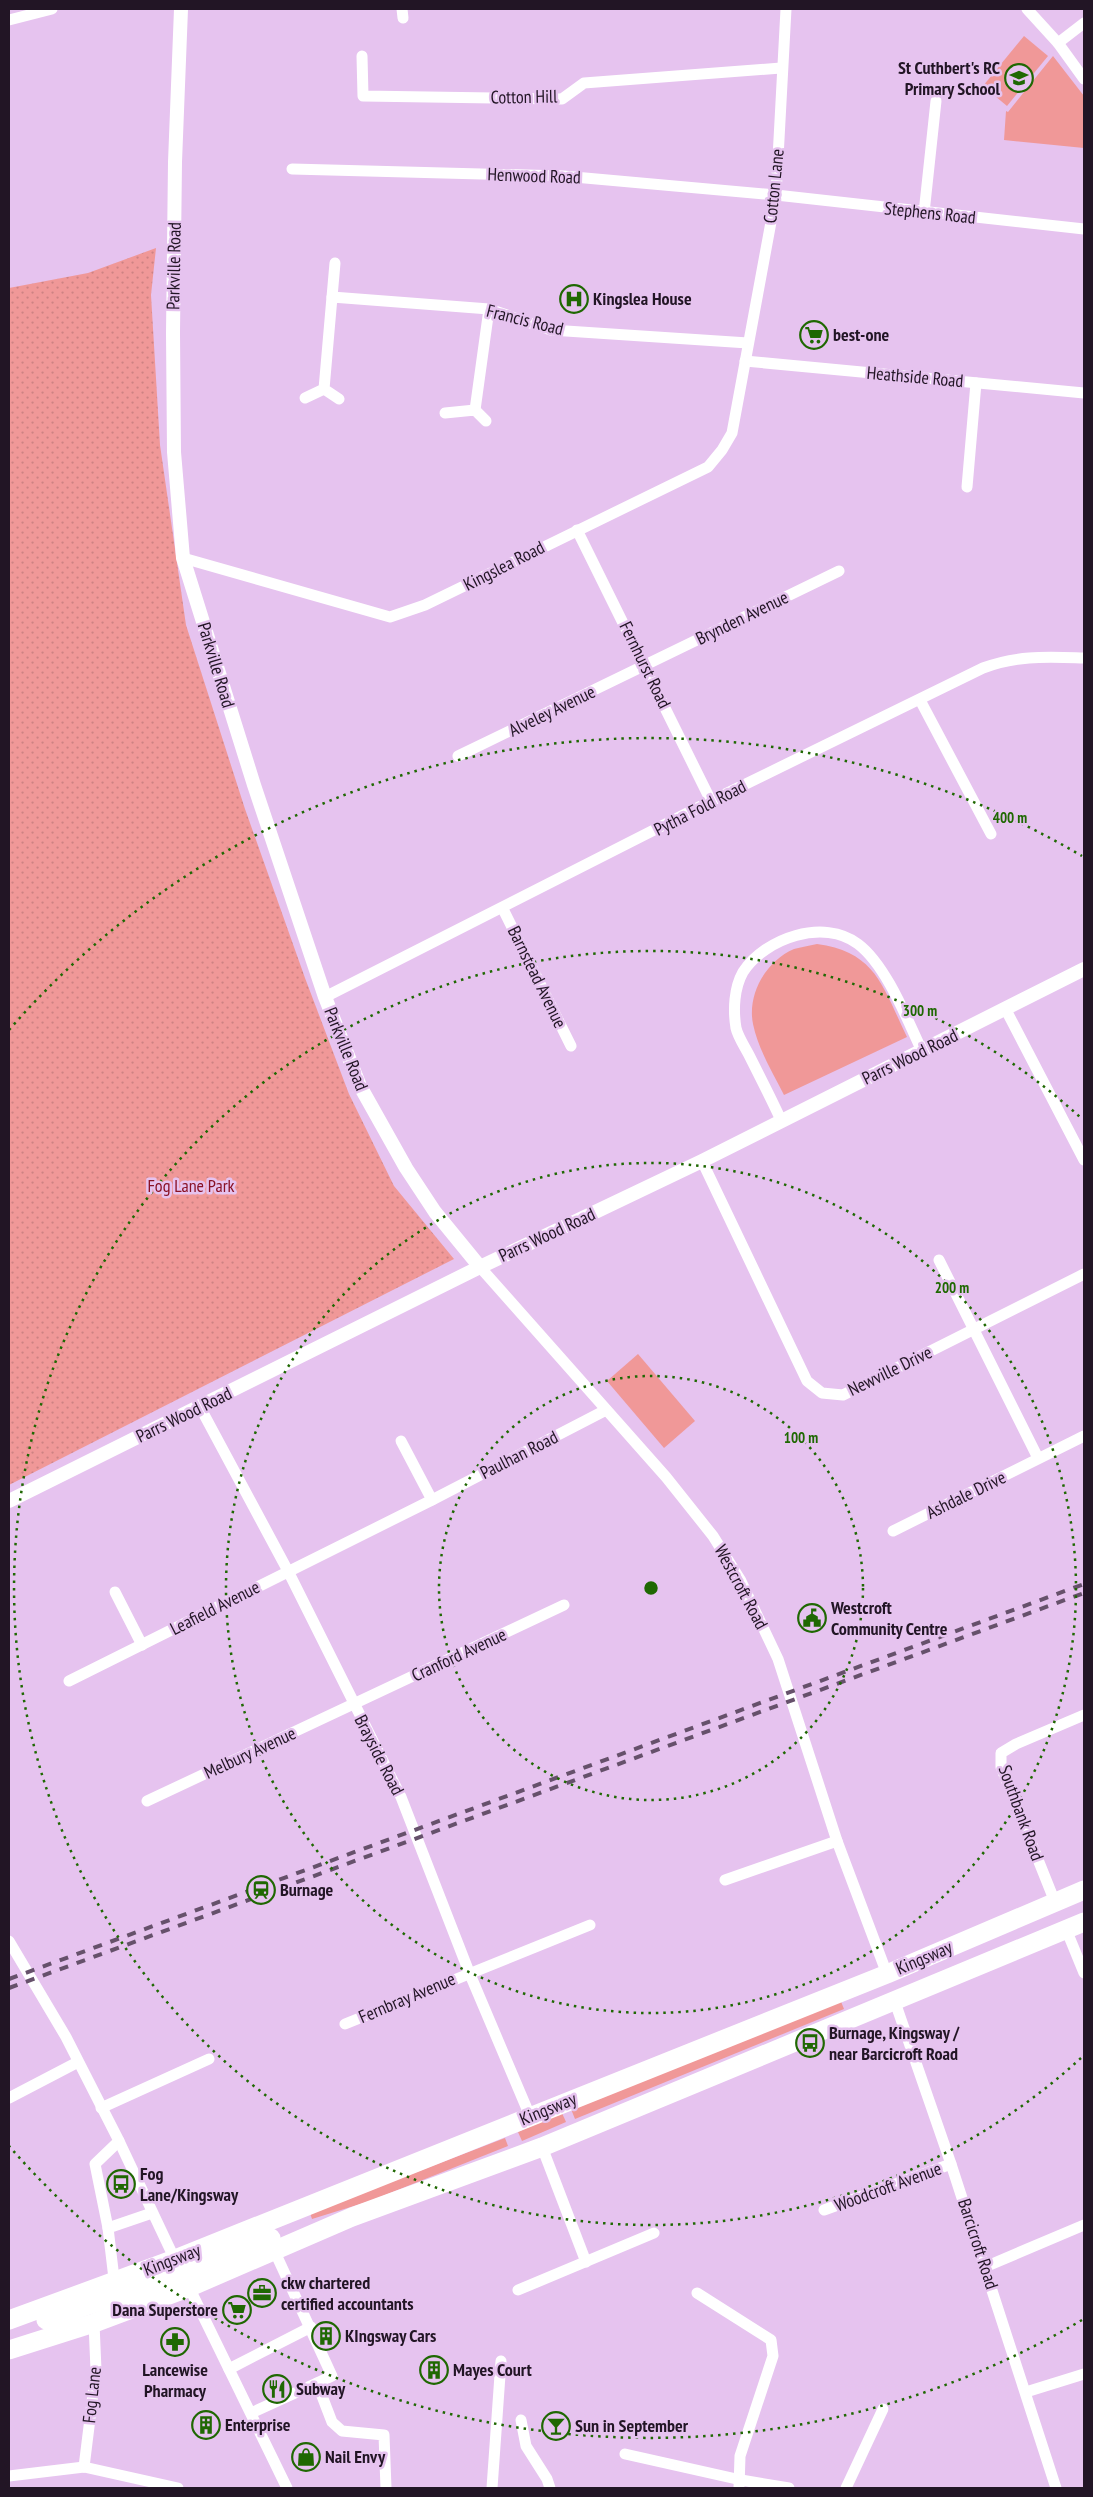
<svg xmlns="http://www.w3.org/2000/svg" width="1093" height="2497" viewBox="0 0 1093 2497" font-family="'PT Sans Narrow',sans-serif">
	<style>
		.green { fill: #f09898 }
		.park { fill: url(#park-dots) }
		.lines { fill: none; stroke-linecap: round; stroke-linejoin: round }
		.minor { stroke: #fff; stroke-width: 11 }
		.tertiary { stroke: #fff; stroke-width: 14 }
		.trunk { stroke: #fff; stroke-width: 19 }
		.rail { stroke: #66516b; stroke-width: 4; stroke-dasharray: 9 9; stroke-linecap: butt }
		.ring { fill: none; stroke: #1f6802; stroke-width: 2.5; stroke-dasharray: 2.5 5 }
		.labels { text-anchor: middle; stroke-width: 5; stroke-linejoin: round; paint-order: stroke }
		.poi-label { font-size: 18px; font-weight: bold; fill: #221525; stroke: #e6c3ef; text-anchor: start }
		.street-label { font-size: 18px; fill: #221525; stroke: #e6c3ef }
		.park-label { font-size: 18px; fill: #891125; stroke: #e6c3ef }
		.centre { fill: #1f6802; stroke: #e6c3ef; stroke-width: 2.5 }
		.ring-label { font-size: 15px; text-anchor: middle; font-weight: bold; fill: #1f6802; stroke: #e6c3ef; stroke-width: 5; stroke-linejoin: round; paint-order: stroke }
	</style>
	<defs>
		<pattern id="park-dots" width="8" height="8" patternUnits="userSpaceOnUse" patternTransform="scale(1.25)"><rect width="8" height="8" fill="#f09898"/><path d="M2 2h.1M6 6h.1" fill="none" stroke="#ce8283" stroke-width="1.8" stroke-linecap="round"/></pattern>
	</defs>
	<rect width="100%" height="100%" fill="#e6c3ef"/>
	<g class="green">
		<polygon points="1024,36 1048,56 1007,106 983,86"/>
		<polygon points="1053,56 1084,96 1084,148 1004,140 1006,111 1008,112"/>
		<path d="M817,944C877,952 883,988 907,1037L784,1095C773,1073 758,1049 753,1024C747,994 766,961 794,949C801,947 809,946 817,944Z"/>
		<polygon points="638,1354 695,1421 664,1448 607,1381"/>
		<polygon points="840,1999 844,2009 575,2119 571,2109"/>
		<polygon points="562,2113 566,2122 522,2141 518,2132"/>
		<polygon points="505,2138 508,2146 370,2201 312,2219 310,2213"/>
	</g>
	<polygon class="park" points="156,248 151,295 160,445 186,625 245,809 305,978 349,1094 394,1186 454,1259 9,1485 9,288 88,273"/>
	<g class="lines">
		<g class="minor">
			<polyline points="402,9 403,18"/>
			<polyline points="1027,9 1058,43 1084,79"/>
			<polyline points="9,20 52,9"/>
			<polyline points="1058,43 1084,23"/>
			<polyline points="362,56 363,96 562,99 584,83 781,68"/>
			<polyline points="292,169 563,176 776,195 1084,229"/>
			<polyline points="924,213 936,101"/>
			<polyline points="332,297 335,263"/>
			<polyline points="745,361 1084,393"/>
			<polyline points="305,398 324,389"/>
			<polyline points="339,399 324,389 332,297 489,309 551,330 748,343"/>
			<polyline points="475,410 489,309"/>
			<polyline points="445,413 475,410 486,421"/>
			<polyline points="967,487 976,383"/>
			<polyline points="577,530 711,801"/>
			<polyline points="183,558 390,617 425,605 708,467 722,450 732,433 776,195 786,9"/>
			<polyline points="920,700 991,834"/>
			<polyline points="458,756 839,571"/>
			<polyline points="503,909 571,1046"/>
			<path d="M325,997L711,801L983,668C1018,655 1047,657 1084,658"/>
			<polyline points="1006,1010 1084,1160"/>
			<path d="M781,1120C771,1098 760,1077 749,1055C745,1047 738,1037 736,1028C733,1010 734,988 743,972C765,938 824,918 858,944C886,965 907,1019 922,1051"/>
			<polyline points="702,1161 807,1381 822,1393 843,1395 1084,1274"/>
			<polyline points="939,1260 1038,1458"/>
			<polyline points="480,1267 666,1477 713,1536 741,1581 778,1659 837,1841 887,1974"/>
			<polyline points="200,1407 288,1571 401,1797 469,1972 530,2116"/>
			<polyline points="401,1441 432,1500"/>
			<polyline points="893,1531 1084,1436"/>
			<polyline points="115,1592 142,1645"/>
			<polyline points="69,1681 432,1500 606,1410"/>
			<polyline points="147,1801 564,1605"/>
			<polyline points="725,1880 837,1841"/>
			<polyline points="1055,1902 1001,1767 1001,1753 1016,1744 1084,1715"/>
			<polyline points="1066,1929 1084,1973"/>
			<polyline points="9,1941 66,2037 119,2141 177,2264"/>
			<polyline points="895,2002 951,2164 1056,2488"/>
			<polyline points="345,2024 590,1925"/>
			<polyline points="9,2098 78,2062"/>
			<polyline points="101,2108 209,2059"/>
			<polyline points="542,2147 586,2262"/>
			<polyline points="824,2210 951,2164"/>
			<polyline points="108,2228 152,2213"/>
			<polyline points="274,2250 332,2376 317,2383"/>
			<polyline points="985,2267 1084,2225"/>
			<polyline points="187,2283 287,2488"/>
			<polyline points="115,2287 108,2228 95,2164 119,2141"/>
			<polyline points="518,2290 654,2233"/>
			<polyline points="697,2293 771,2340 773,2356 740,2456 739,2488"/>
			<polyline points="229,2369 311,2327"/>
			<polyline points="1026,2392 1084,2374"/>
			<polyline points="251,2413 317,2383 332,2422 342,2431 384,2435 386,2488"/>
			<polyline points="521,2420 526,2446 547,2479 550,2488"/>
			<polyline points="625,2454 741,2480 789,2488"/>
			<polyline points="84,2467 96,2370 94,2323"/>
			<polyline points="9,2476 84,2467 178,2488"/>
			<polyline points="492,2488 501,2361"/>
			<polyline points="846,2488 883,2409"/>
		</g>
		<g class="tertiary">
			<polyline points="181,9 175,162 173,333 174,452 183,558 254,785 325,997 360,1086 406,1168 435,1212 480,1267"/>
			<polyline points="9,1501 480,1267 702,1161 1084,969"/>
		</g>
		<g class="trunk">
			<polyline points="175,2259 188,2267 201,2266 271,2238"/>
			<polyline points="9,2320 175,2259 887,1974 1084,1890"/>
			<polyline points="46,2320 163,2279 178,2279 190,2287"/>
			<polyline points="9,2350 94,2323 190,2287 352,2217 542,2147 1084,1922"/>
		</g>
		<g class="rail">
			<polyline points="9,1979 1084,1584"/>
			<polyline points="9,1988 1084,1593"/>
		</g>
	</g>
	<g class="ring">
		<circle cx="651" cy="1588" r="212"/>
		<circle cx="651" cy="1588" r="425"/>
		<path d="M1081 2058A637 637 0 1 1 1081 1118"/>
		<path d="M1082 2320A850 850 0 0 1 9 2146M9 1030A850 850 0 0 1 1082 856"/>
	</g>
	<defs>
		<symbol id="school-ring" viewBox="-11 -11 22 22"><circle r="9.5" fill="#e6c3ef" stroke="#1f6802" stroke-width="1.5"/><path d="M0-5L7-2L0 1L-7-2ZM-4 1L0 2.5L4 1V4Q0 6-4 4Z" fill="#1f6802"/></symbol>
		<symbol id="hospital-ring" viewBox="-11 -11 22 22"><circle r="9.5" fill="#e6c3ef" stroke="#1f6802" stroke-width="1.5"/><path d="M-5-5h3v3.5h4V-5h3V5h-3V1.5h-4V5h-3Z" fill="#1f6802"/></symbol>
		<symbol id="supermarket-ring" viewBox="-11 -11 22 22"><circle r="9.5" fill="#e6c3ef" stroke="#1f6802" stroke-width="1.5"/><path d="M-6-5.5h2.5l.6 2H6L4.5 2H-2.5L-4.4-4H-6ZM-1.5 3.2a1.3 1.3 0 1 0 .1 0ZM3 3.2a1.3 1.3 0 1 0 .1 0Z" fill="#1f6802"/></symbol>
		<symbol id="civic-ring" viewBox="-11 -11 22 22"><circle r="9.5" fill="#e6c3ef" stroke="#1f6802" stroke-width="1.5"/><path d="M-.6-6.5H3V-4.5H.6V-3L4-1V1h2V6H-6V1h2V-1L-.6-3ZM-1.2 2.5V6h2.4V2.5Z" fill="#1f6802"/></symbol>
		<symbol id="station-ring" viewBox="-11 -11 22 22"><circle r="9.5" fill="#e6c3ef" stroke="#1f6802" stroke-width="1.5"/><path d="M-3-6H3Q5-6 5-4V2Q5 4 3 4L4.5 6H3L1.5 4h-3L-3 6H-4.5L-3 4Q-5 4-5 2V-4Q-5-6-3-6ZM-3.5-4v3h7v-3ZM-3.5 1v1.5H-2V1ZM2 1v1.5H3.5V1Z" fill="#1f6802"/></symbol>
		<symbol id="bus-ring" viewBox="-11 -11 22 22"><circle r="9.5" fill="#e6c3ef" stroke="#1f6802" stroke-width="1.5"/><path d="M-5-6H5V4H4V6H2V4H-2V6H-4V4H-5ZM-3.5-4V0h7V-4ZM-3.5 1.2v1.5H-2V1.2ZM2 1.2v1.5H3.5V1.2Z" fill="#1f6802"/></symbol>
		<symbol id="office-ring" viewBox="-11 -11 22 22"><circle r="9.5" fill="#e6c3ef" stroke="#1f6802" stroke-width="1.5"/><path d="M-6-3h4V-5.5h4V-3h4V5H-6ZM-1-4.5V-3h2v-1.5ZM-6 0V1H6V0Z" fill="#1f6802"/></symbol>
		<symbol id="building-ring" viewBox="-11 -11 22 22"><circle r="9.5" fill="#e6c3ef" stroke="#1f6802" stroke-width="1.5"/><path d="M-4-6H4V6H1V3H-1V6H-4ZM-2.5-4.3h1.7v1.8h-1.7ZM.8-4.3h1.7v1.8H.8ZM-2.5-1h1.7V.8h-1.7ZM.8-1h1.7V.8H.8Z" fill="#1f6802"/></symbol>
		<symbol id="pharmacy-ring" viewBox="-11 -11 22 22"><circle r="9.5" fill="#e6c3ef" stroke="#1f6802" stroke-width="1.5"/><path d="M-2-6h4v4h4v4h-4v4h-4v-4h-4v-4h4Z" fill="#1f6802"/></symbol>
		<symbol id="restaurant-ring" viewBox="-11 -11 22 22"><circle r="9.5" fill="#e6c3ef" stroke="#1f6802" stroke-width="1.5"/><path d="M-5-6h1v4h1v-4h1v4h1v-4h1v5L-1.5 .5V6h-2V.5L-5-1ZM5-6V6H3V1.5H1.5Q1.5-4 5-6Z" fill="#1f6802"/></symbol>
		<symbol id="bar-ring" viewBox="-11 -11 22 22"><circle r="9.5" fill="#e6c3ef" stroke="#1f6802" stroke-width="1.5"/><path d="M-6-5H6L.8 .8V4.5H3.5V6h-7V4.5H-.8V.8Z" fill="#1f6802"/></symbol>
		<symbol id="shop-ring" viewBox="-11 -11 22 22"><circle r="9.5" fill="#e6c3ef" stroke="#1f6802" stroke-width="1.5"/><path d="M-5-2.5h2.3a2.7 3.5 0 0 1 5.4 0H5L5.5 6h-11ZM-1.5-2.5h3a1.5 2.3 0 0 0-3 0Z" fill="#1f6802"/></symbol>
	</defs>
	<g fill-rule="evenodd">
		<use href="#school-ring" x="1003" y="62" width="32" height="32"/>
		<use href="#hospital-ring" x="558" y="283" width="32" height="32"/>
		<use href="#supermarket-ring" x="798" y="319" width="32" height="32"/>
		<use href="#civic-ring" x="796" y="1602" width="32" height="32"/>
		<use href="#station-ring" x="245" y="1874" width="32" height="32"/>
		<use href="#bus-ring" x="794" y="2027" width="32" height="32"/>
		<use href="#bus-ring" x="105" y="2168" width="32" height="32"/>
		<use href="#office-ring" x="246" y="2277" width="32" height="32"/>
		<use href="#supermarket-ring" x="221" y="2294" width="32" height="32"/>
		<use href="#building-ring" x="310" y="2320" width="32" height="32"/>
		<use href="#pharmacy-ring" x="159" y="2326" width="32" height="32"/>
		<use href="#building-ring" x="418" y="2354" width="32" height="32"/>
		<use href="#restaurant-ring" x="261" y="2373" width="32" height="32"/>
		<use href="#building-ring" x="190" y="2409" width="32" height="32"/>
		<use href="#bar-ring" x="540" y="2410" width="32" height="32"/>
		<use href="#shop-ring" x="290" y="2441" width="32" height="32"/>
	</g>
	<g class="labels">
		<g class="poi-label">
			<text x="1000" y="74" text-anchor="end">St Cuthbert's RC<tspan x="1000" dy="21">Primary School</tspan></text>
			<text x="593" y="305">Kingslea House</text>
			<text x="833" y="341">best-one</text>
			<text x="831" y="1614">Westcroft<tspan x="831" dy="21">Community Centre</tspan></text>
			<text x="280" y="1896">Burnage</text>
			<text x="829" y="2039">Burnage, Kingsway /<tspan x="829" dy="21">near Barcicroft Road</tspan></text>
			<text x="140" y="2180">Fog<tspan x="140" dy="21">Lane/Kingsway</tspan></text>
			<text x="281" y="2289">ckw chartered<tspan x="281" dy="21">certified accountants</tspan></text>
			<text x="218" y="2316" text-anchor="end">Dana Superstore</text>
			<text x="345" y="2342">KIngsway Cars</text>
			<text x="175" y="2376" text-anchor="middle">Lancewise<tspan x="175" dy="21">Pharmacy</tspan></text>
			<text x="453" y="2376">Mayes Court</text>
			<text x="296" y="2395">Subway</text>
			<text x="225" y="2431">Enterprise</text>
			<text x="575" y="2432">Sun in September</text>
			<text x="325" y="2463">Nail Envy</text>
		</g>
		<g class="street-label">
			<text transform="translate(524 97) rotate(-1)" y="6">Cotton Hill</text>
			<text transform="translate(534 176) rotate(2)" y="6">Henwood Road</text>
			<text transform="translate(774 186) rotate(-84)" y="6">Cotton Lane</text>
			<text transform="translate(930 213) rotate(6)" y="6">Stephens Road</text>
			<text transform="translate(174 266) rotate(-89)" y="6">Parkville Road</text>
			<text transform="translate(525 320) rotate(14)" y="6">Francis Road</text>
			<text transform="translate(915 377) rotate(5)" y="6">Heathside Road</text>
			<text transform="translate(504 566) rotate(-27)" y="6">Kingslea Road</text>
			<text transform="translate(742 618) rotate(-26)" y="6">Brynden Avenue</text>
			<text transform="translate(216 665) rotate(73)" y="6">Parkville Road</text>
			<text transform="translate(645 665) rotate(64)" y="6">Fernhurst Road</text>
			<text transform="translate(552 711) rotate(-26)" y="6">Alveley Avenue</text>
			<text transform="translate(700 808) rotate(-27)" y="6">Pytha Fold Road</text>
			<text transform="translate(537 977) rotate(64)" y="6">Barnstead Avenue</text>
			<text transform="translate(346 1049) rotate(68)" y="6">Parkville Road</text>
			<text transform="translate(910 1057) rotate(-26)" y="6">Parrs Wood Road</text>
			<text transform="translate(547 1235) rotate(-25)" y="6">Parrs Wood Road</text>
			<text transform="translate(890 1371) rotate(-26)" y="6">Newville Drive</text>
			<text transform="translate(184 1415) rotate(-26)" y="6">Parrs Wood Road</text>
			<text transform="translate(519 1455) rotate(-27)" y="6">Paulhan Road</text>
			<text transform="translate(966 1495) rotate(-26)" y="6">Ashdale Drive</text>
			<text transform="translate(741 1587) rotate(62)" y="6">Westcroft Road</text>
			<text transform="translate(215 1608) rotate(-27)" y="6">Leafield Avenue</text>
			<text transform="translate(459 1655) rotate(-25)" y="6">Cranford Avenue</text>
			<text transform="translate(250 1753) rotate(-25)" y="6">Melbury Avenue</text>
			<text transform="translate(379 1755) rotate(63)" y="6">Brayside Road</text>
			<text transform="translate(1021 1813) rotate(70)" y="6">Southbank Road</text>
			<text transform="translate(924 1958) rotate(-23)" y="6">Kingsway</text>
			<text transform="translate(407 1998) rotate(-23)" y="6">Fernbray Avenue</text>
			<text transform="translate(548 2109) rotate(-22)" y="6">Kingsway</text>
			<text transform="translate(888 2187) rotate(-20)" y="6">Woodcroft Avenue</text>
			<text transform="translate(978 2244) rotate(72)" y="6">Barcicroft Road</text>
			<text transform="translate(172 2260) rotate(-21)" y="6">Kingsway</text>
			<text transform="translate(92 2395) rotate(-84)" y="6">Fog Lane</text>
		</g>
		<g class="park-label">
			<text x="191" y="1192">Fog Lane Park</text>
		</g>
	</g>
	<circle cx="651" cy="1588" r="8" class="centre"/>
	<g class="ring-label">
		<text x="1010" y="823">400 m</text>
		<text x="920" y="1016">300 m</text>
		<text x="952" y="1293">200 m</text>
		<text x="801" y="1443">100 m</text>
	</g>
	<rect width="1093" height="2497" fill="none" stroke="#221525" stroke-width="20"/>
</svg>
